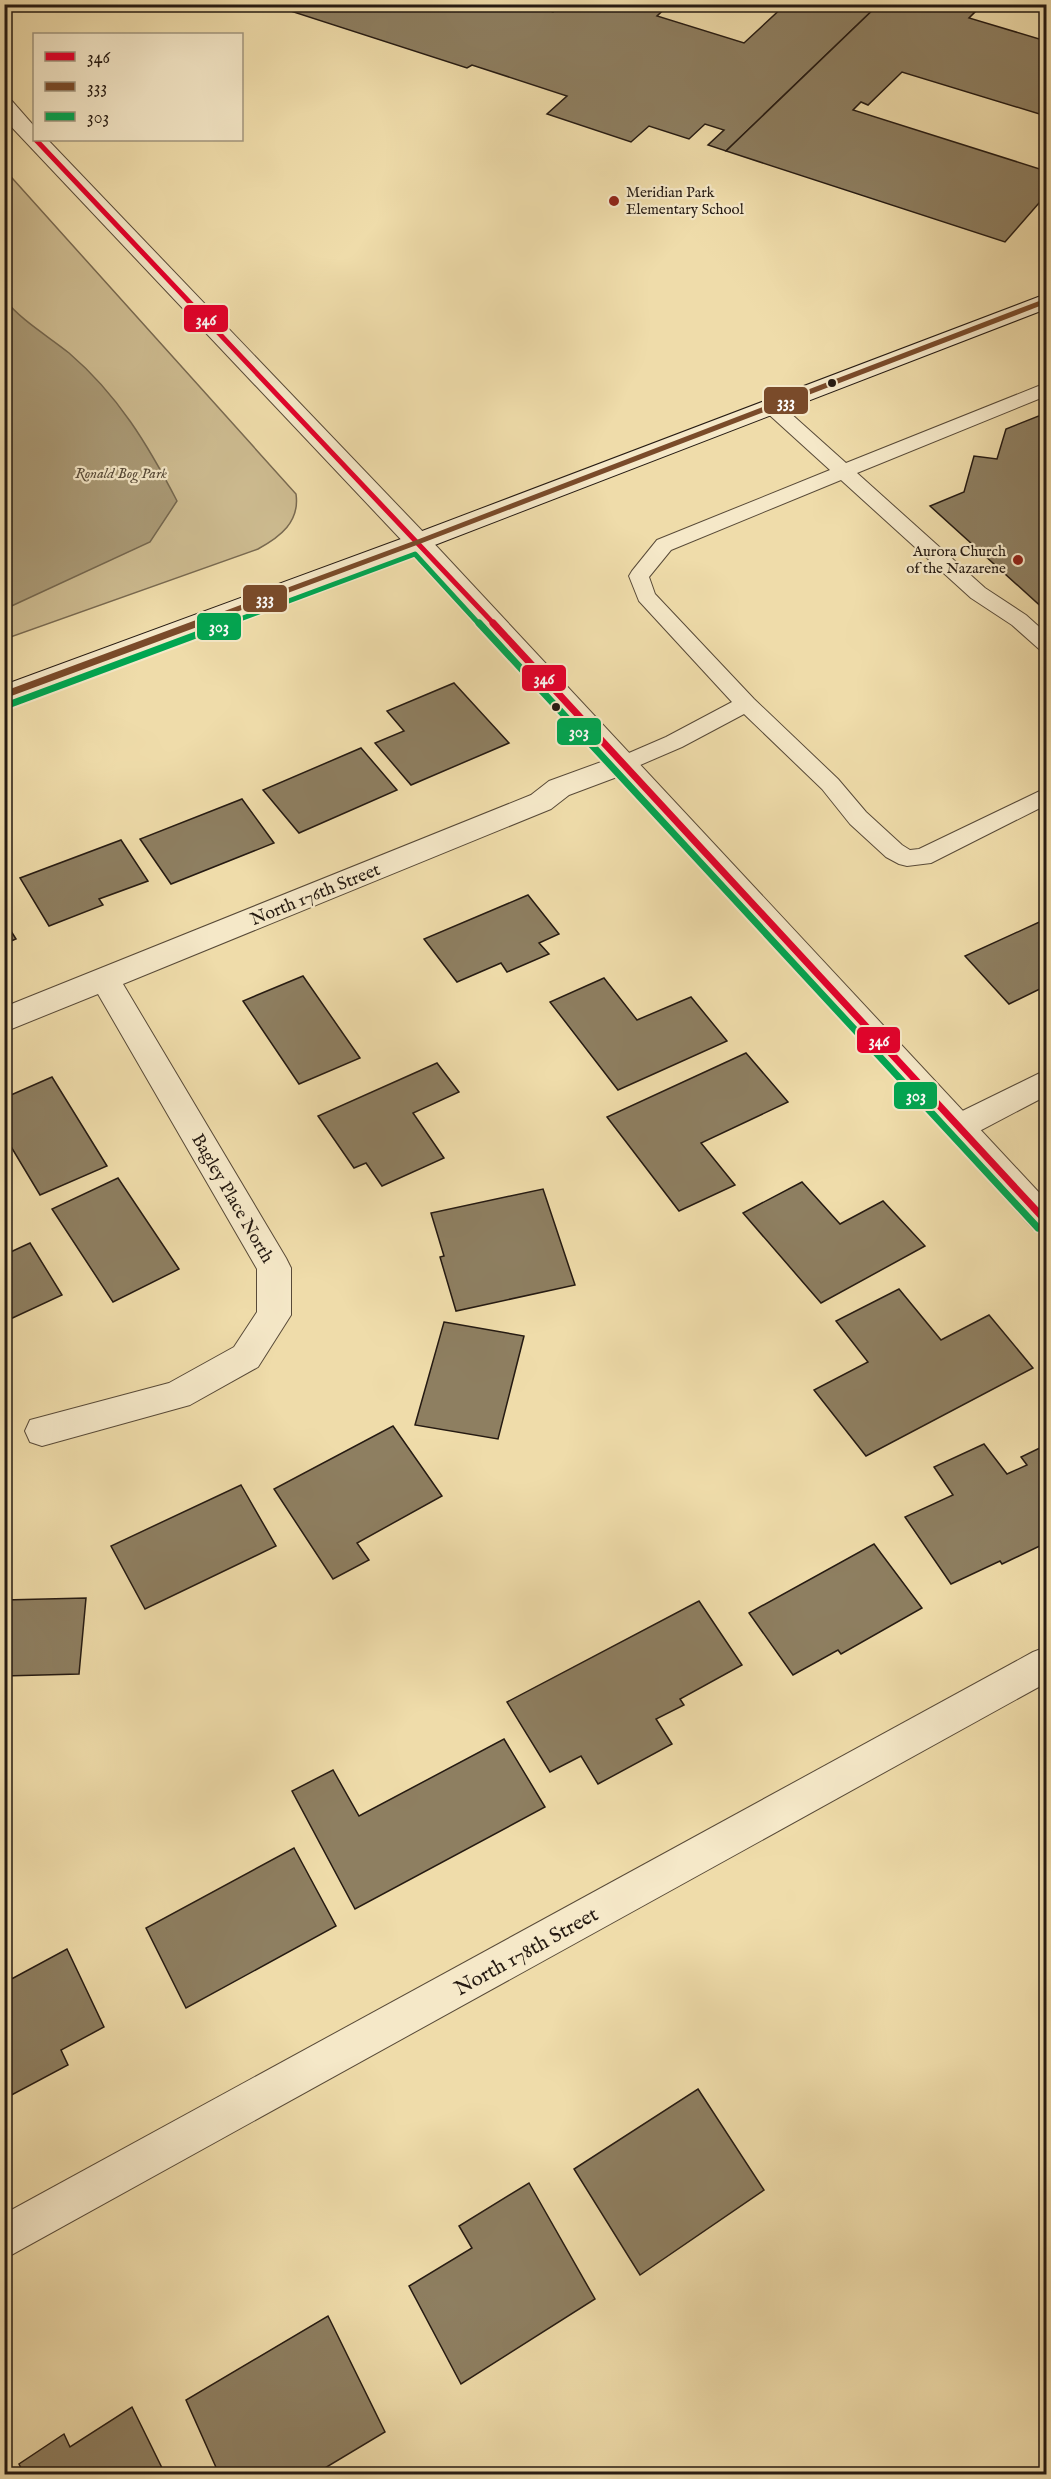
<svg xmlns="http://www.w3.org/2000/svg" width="1051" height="2479" viewBox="0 0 1051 2479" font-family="'IM FELL English',serif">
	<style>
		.green { fill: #cdbb90; stroke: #796a51; stroke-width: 1.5 }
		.water { fill: #aa9a76; stroke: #75674e; stroke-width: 1.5 }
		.building { fill: #8e7f61; stroke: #251a12; stroke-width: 1.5 }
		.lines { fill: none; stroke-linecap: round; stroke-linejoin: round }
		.service-casing { stroke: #584a38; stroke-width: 2 }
		.minor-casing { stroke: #584a38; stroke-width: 2 }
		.tertiary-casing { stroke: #584a38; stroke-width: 2 }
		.secondary-casing { stroke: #251a12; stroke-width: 2 }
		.service { fill: #f5e8c8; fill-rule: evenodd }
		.minor { fill: #f5e8c8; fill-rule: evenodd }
		.tertiary { fill: #f5e8c8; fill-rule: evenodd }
		.secondary { fill: #f5e8c8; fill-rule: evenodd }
		.bus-1-far1-casing { stroke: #f5e8c8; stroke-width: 8 }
		.bus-1-casing { stroke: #f5e8c8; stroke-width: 11 }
		.bus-2-far1-casing { stroke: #f5e8c8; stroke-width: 8 }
		.bus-2-casing { stroke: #f5e8c8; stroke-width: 11 }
		.bus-3-far1-casing { stroke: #f5e8c8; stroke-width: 8 }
		.bus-3-casing { stroke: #f5e8c8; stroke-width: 11 }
		.bus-1-far1 { stroke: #e4002b; stroke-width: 5 }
		.bus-1 { stroke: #e4002b; stroke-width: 7 }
		.bus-2-far1 { stroke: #7a4b2a; stroke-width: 5 }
		.bus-2 { stroke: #7a4b2a; stroke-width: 7 }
		.bus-3-far1 { stroke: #00a651; stroke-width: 5 }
		.bus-3 { stroke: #00a651; stroke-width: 7 }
		.poi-dot { fill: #8f2418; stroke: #f5e8c8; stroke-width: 2 }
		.bus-dot { fill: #251a12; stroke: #f5e8c8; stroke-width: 2 }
		.labels { text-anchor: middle; stroke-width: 4.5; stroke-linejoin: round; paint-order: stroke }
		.far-poi-label { font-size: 15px; fill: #251a12; stroke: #f5e8c8; text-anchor: start }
		.far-park-label { font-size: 15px; font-style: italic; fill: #574a38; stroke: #f5e8c8 }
		.street-label { font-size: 18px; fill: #251a12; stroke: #f5e8c8 }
		.near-street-label { font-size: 21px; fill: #251a12; stroke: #f5e8c8 }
		.line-badge { stroke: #f5e8c8; stroke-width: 2 }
		.badge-label { font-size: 16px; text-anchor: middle; font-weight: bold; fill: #fff }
	</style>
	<rect width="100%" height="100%" fill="#efdcaa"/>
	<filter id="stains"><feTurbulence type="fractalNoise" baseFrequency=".00333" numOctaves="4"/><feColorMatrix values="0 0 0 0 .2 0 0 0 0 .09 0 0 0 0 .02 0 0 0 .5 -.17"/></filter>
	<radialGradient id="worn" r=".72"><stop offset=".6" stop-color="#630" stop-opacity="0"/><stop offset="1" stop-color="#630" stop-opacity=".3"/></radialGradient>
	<path class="green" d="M4,169L296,494C300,522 280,537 258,549L5,639Z"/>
	<path class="water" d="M5,300C22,321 48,336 69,353C118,395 148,445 177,501L150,542L5,609Z"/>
	<g class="building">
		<polygon points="281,4 513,4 534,11 538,7 553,12 561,5 559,4 670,4 657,16 744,43 786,4 879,4 726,151 708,145 724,130 705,124 689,139 649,126 631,142 547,114 567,96 472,65 467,68 278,7"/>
		<polygon points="879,4 948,4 975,12 969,18 1046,41 1046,116 902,72 868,105 861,102 853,110 1046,171 1046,195 1005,242 726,151"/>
		<polygon points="1046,413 1046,611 930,506 964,492 974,456 997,459 1006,429"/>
		<polygon points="454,683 509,743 411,785 375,743 404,731 387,711"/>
		<polygon points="361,748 397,790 299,833 263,790"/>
		<polygon points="242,799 274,843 171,884 140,839"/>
		<polygon points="121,840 148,881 99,899 103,905 49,926 20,878"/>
		<polygon points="528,895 559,934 539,943 549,954 507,972 501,963 457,982 424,939"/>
		<polygon points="1046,919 1046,986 1009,1004 965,956"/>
		<polygon points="4,920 16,939 4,944"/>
		<polygon points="303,976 360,1058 299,1084 243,1001"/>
		<polygon points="604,978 637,1020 691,997 727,1041 618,1090 550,1002"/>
		<polygon points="746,1053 788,1102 701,1143 735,1185 679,1211 607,1117"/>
		<polygon points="437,1063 459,1092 413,1113 444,1158 382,1186 366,1163 354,1168 318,1116"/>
		<polygon points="52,1077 107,1166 40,1195 4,1135 4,1098"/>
		<polygon points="118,1178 179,1269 113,1302 52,1209"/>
		<polygon points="802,1182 840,1224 883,1201 925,1246 821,1303 743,1213"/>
		<polygon points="543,1189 575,1285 456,1311 440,1257 444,1256 431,1213"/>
		<polygon points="30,1243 62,1295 6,1321 4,1255"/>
		<polygon points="899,1289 941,1340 989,1315 1033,1368 866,1456 814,1390 868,1362 836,1321"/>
		<polygon points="444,1322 524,1336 498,1439 415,1425"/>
		<polygon points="393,1426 442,1496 357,1543 369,1560 333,1579 274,1489"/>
		<polygon points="984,1444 1007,1474 1027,1465 1021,1457 1046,1445 1046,1525 1040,1528 1046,1536 1046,1543 1002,1564 1000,1561 951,1584 905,1517 953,1495 934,1467"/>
		<polygon points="241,1485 276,1546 145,1609 111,1546"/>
		<polygon points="874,1544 922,1608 841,1654 838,1650 793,1675 749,1613"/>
		<polygon points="86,1598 79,1674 4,1676 4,1600"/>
		<polygon points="699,1601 742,1665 680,1699 684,1705 656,1719 672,1744 598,1784 581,1756 550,1772 507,1702"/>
		<polygon points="504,1739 545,1807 355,1909 292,1791 333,1770 359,1816"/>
		<polygon points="294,1848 336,1926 186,2008 146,1928"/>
		<polygon points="67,1949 104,2027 61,2050 68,2065 4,2099 4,1983"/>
		<polygon points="698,2089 764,2190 640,2275 574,2169"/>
		<polygon points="529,2183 595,2299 461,2384 409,2286 472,2248 459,2226"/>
		<polygon points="328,2316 385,2432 315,2474 219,2474 186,2400"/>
		<polygon points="132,2407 165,2474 24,2474 19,2464 64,2434 70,2447"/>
	</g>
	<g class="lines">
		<defs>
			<polygon id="service" points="1046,383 1046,396 857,473 985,588 1026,615 1046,633 1046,651 1039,649 1012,625 971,598 841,480 671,550 649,577 655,594 754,699 838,779 866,812 902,845 910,850 919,849 1046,788 1046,805 931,863 907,866 899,864 886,857 850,824 822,789 744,714 682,747 631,769 623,772 615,769 612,764 615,759 666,737 732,702 639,601 629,576 632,571 657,540 830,470 765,411 762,407 765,403 779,403 846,463"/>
			<g id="minor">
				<polygon points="623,754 633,757 637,764 633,771 569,795 551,809 123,984 286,1258 291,1268 291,1315 258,1367 190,1405 42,1446 30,1442 25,1431 30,1420 169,1383 234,1347 257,1312 257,1269 98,994 4,1032 4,1007 531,795 549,781"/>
				<polygon points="1046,1070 1046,1096 970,1136 959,1139 948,1136 943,1127 948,1118"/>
				<polygon points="1046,1647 1046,1683 4,2259 4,2214 1033,1652"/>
			</g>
			<polygon id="tertiary" points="4,100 12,101 34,126 34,140 48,140 427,536 1046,1200 1046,1234 1034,1230 409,548 4,119"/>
			<polygon id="secondary" points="1046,294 1046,309 427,548 4,704 4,685 409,536"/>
		</defs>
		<use href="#service" class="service-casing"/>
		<use href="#minor" class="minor-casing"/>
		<use href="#tertiary" class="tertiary-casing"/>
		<use href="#secondary" class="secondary-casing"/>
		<use href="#service" class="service"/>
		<use href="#minor" class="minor"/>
		<use href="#tertiary" class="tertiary"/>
		<use href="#secondary" class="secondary"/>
		<defs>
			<polyline id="bus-1-far1" points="36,140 495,625"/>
			<polyline id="bus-1" points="493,623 1046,1221"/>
			<polyline id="bus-2-far1" points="194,625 418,542 1046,301"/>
			<polyline id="bus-2" points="4,695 198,623"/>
			<polyline id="bus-3-far1" points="224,625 415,554 480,625"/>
			<g id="bus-3">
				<polyline points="479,623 1038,1228"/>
				<polyline points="8,705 228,623"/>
			</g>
		</defs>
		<use href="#bus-1-far1" class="bus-1-far1-casing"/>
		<use href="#bus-1" class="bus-1-casing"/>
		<use href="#bus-2-far1" class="bus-2-far1-casing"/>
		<use href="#bus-2" class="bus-2-casing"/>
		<use href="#bus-3-far1" class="bus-3-far1-casing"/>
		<use href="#bus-3" class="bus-3-casing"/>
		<use href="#bus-1-far1" class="bus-1-far1"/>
		<use href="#bus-1" class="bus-1"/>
		<use href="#bus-2-far1" class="bus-2-far1"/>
		<use href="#bus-2" class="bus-2"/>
		<use href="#bus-3-far1" class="bus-3-far1"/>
		<use href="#bus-3" class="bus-3"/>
	</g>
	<g class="poi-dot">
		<circle cx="614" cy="201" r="6"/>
		<circle cx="1018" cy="560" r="6"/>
	</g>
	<g class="bus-dot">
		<circle cx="832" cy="383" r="5"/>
		<circle cx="556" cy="707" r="5"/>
	</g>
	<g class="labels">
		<g class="far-poi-label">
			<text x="626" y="197">Meridian Park<tspan x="626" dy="17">Elementary School</tspan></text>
			<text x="1006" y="556" text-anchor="end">Aurora Church<tspan x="1006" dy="17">of the Nazarene</tspan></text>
		</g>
		<g class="far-park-label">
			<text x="121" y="478">Ronald Bog Park</text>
		</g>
		<g class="street-label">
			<text transform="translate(315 894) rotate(-22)" y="6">North 176th Street</text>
			<text transform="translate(233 1198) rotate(60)" y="6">Bagley Place North</text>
		</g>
		<g class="near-street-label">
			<text transform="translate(526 1951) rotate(-29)" y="7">North 178th Street</text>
		</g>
	</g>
	<g class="line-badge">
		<rect x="183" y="304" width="46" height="29" rx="6" fill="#e4002b"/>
		<rect x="763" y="386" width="46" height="29" rx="6" fill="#7a4b2a"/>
		<rect x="242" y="584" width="46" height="29" rx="6" fill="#7a4b2a"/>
		<rect x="196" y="612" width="46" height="29" rx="6" fill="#00a651"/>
		<rect x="521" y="664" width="46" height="28" rx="6" fill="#e4002b"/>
		<rect x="556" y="717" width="46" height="29" rx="6" fill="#00a651"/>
		<rect x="856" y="1026" width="45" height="28" rx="6" fill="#e4002b"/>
		<rect x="893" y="1081" width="45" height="29" rx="6" fill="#00a651"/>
	</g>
	<g class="badge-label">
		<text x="206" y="325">346</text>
		<text x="786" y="407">333</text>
		<text x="265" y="604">333</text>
		<text x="219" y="632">303</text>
		<text x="544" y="684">346</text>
		<text x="579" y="737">303</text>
		<text x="879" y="1046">346</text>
		<text x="916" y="1101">303</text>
	</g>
	<rect width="1051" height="2479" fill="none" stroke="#efdcaa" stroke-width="24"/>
	<rect x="6" y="6" width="1039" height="2467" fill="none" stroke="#251a12" stroke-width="3"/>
	<rect x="12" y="12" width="1027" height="2455" fill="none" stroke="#251a12" stroke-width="1.5"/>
	<rect x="33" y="33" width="210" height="108" fill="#f5e8c8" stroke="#a2967f" stroke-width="1.5"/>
	<rect x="45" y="52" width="30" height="9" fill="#e4002b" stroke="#a2967f" stroke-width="1.5"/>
	<text x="87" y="63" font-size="18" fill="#251a12">346</text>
	<rect x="45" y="82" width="30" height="9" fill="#7a4b2a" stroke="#a2967f" stroke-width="1.5"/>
	<text x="87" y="93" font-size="18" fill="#251a12">333</text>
	<rect x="45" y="112" width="30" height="9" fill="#00a651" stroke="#a2967f" stroke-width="1.5"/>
	<text x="87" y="123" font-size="18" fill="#251a12">303</text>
	<rect width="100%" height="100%" filter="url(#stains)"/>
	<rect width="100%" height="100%" fill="url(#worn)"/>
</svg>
